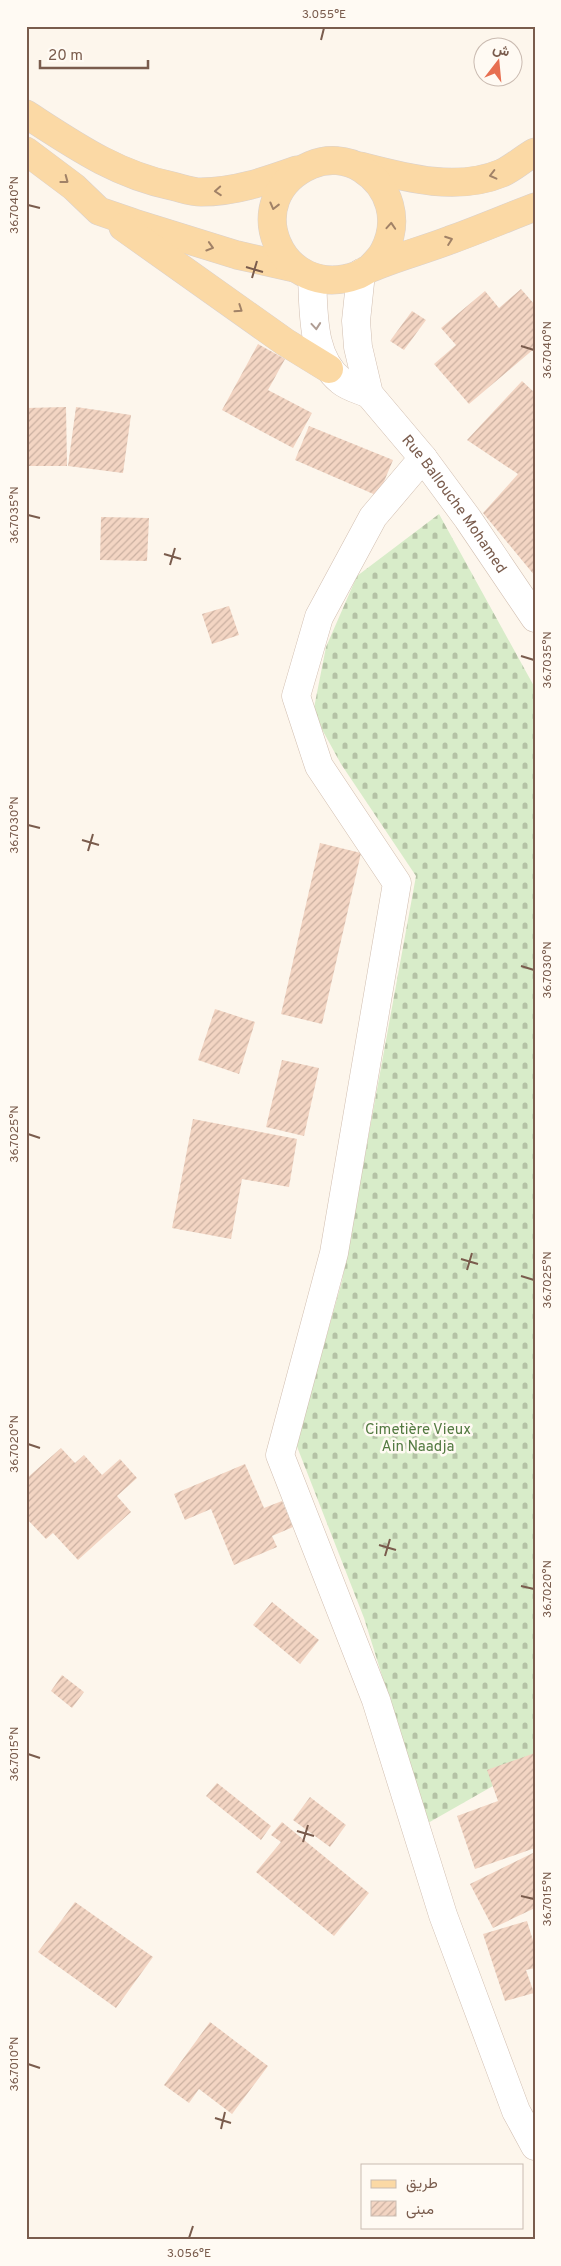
<svg xmlns="http://www.w3.org/2000/svg" width="561" height="2266" viewBox="0 0 561 2266" font-family="Overpass,Vazirmatn,sans-serif">
	<style>
		.cemetery { fill: url(#cemetery-stones) }
		.building { fill: url(#building-hatch) }
		.lines { fill: none; stroke-linecap: round; stroke-linejoin: round }
		.minor-casing { stroke: #d1beb0; stroke-width: 29 }
		.major-casing { stroke: #dad1cd; stroke-width: 29 }
		.minor { stroke: #fff; stroke-width: 28 }
		.major { stroke: #fbd9a5; stroke-width: 28 }
		.oneway { stroke: #a18267 }
		.oneway2 { stroke: #af9d94 }
		.ticks { fill: none; stroke: #7a5c4d; stroke-width: 2 }
		.labels { text-anchor: middle; stroke-width: 5; stroke-linejoin: round; paint-order: stroke }
		.street-label { font-size: 15px; fill: #7a5c4d; stroke: #fffaf3 }
		.park-label { font-size: 15px; fill: #537a41; stroke: #fffaf3 }
		.neatline { fill: none; stroke: #7a5c4d; stroke-width: 2 }
		.ticks-label { font-size: 12px; text-anchor: middle; fill: #7a5c4d }
	</style>
	<defs>
		<pattern id="cemetery-stones" width="16" height="16" patternUnits="userSpaceOnUse" patternTransform="scale(1.25)"><rect width="16" height="16" fill="#d8ecc9"/><path d="M2 7V4a2 2 0 0 1 4 0v3zM10 15v-3a2 2 0 0 1 4 0v3z" fill="#b4c2a5"/></pattern>
		<pattern id="building-hatch" width="6" height="6" patternUnits="userSpaceOnUse" patternTransform="scale(1.25)"><rect width="6" height="6" fill="#f3d5c3"/><path d="M-1 1l2-2M0 6l6-6M5 7l2-2" fill="none" stroke="#cab0a1"/></pattern>
	</defs>
	<rect width="100%" height="100%" fill="#fdf6ec"/>
	<polygon class="cemetery" points="439,514 535,688 535,1762 428,1823 364,1618 296,1444 342,1281 416,876 341,764 313,713 326,647 357,576"/>
	<g class="building">
		<polygon points="521,289 535,305 535,348 469,404 434,364 456,345 441,328 485,291 499,308"/>
		<polygon points="412,311 426,320 404,350 390,341"/>
		<polygon points="258,344 285,359 268,390 312,413 293,448 222,410"/>
		<polygon points="522,381 535,393 535,576 483,513 518,474 467,440"/>
		<polygon points="66,407 67,466 26,466 26,408"/>
		<polygon points="76,407 131,415 123,473 68,466"/>
		<polygon points="309,426 393,460 378,496 295,460"/>
		<polygon points="101,517 149,518 147,561 100,560"/>
		<polygon points="229,606 239,635 212,644 202,614"/>
		<polygon points="320,843 361,853 322,1024 281,1014"/>
		<polygon points="215,1009 255,1022 239,1074 198,1060"/>
		<polygon points="282,1060 319,1068 304,1136 266,1127"/>
		<polygon points="193,1119 297,1139 289,1187 242,1179 231,1239 172,1228"/>
		<polygon points="61,1448 75,1463 84,1455 102,1475 120,1459 137,1478 117,1496 131,1512 78,1560 53,1533 46,1539 26,1518 26,1479"/>
		<polygon points="245,1464 264,1508 282,1501 293,1527 272,1536 277,1547 234,1565 211,1509 185,1520 174,1494"/>
		<polygon points="272,1602 319,1640 300,1664 253,1625"/>
		<polygon points="62,1675 84,1692 72,1708 51,1691"/>
		<polygon points="535,1753 535,1848 475,1869 457,1816 498,1801 487,1770"/>
		<polygon points="217,1783 271,1826 261,1840 206,1796"/>
		<polygon points="310,1797 346,1825 330,1847 293,1820"/>
		<polygon points="282,1822 369,1893 334,1936 256,1872 281,1842 271,1835"/>
		<polygon points="535,1852 535,1908 493,1928 470,1884"/>
		<polygon points="75,1902 153,1957 116,2008 38,1952"/>
		<polygon points="527,1921 535,1947 535,1968 526,1970 534,1993 505,2001 483,1934"/>
		<polygon points="210,2022 268,2066 232,2114 199,2089 189,2103 164,2085"/>
	</g>
	<g class="lines">
		<defs>
			<g id="minor">
				<path id="s1" d="M361,273L356,321L358,347L369,394L423,458L468,519L535,618"/>
				<path d="M312,278C314,312 311,357 341,381C348,387 360,390 369,394"/>
				<polyline points="423,458 373,517 319,617 296,696 319,766 397,883 334,1253 280,1455 376,1700 443,1915 516,2111 535,2146"/>
			</g>
			<g id="major">
				<path d="M26,114C74,145 115,174 172,186C181,188 192,192 201,192C235,192 266,181 297,170"/>
				<polyline points="26,151 74,187 99,211 134,223 237,255 295,268"/>
				<path d="M360,166C406,178 457,192 502,173C513,168 524,158 535,152"/>
				<polyline points="123,227 285,342 329,369"/>
				<path d="M370,268C375,263 381,257 384,251C400,220 390,187 362,169C347,159 327,158 311,165C236,197 280,304 358,275C362,273 366,270 371,268C397,257 424,250 450,240C478,230 506,218 535,207"/>
			</g>
		</defs>
		<use href="#minor" class="minor-casing"/>
		<use href="#major" class="major-casing"/>
		<use href="#minor" class="minor"/>
		<use href="#major" class="major"/>
	</g>
	<defs><path id="oneway-chevron" d="M-2-3.5L2.5 0L-2 3.5" fill="none" stroke-width="1.6" stroke-linecap="round" stroke-linejoin="round" transform="scale(1.25)"/></defs>
	<g class="oneway">
		<use href="#oneway-chevron" transform="translate(493 175) rotate(166)"/>
		<use href="#oneway-chevron" transform="translate(65 180) rotate(37)"/>
		<use href="#oneway-chevron" transform="translate(218 191) rotate(176)"/>
		<use href="#oneway-chevron" transform="translate(274 206) rotate(104)"/>
		<use href="#oneway-chevron" transform="translate(391 226) rotate(-86)"/>
		<use href="#oneway-chevron" transform="translate(449 240) rotate(-20)"/>
		<use href="#oneway-chevron" transform="translate(210 247) rotate(17)"/>
		<use href="#oneway-chevron" transform="translate(239 309) rotate(34)"/>
	</g>
	<use class="oneway2" href="#oneway-chevron" transform="translate(316 326) rotate(85)"/>
	<path class="ticks" d="M321,40L324,28M28,205L40,208M246,267L263,272M252,278L257,261M521,346L534,350M28,515L40,518M164,554L181,559M170,565L175,548M521,656L534,660M28,825L40,828M82,840L99,845M88,851L93,834M521,966L534,970M28,1134L40,1138M461,1259L478,1264M467,1270L472,1253M521,1276L534,1280M28,1444L40,1448M379,1545L396,1550M385,1556L390,1539M521,1586L534,1589M28,1754L40,1758M297,1831L314,1836M303,1842L308,1825M521,1896L534,1899M28,2064L40,2068M215,2118L231,2123M221,2129L225,2112M189,2238L193,2226"/>
	<g class="labels">
		<g class="street-label">
			<text dy="5" stroke="none"><textPath href="#s1" startOffset="262">Rue Ballouche Mohamed</textPath></text>
		</g>
		<g class="park-label">
			<text x="418" y="1434">Cimetière Vieux<tspan x="418" dy="17">Ain Naadja</tspan></text>
		</g>
	</g>
	<rect width="561" height="2266" fill="none" stroke="#fffaf3" stroke-width="55"/>
	<rect x="361" y="2164" width="162" height="65" fill="#fffaf3" stroke="#cabbb1"/>
	<rect x="371" y="2180" width="25" height="8" fill="#fbd9a5" stroke="#cabbb1"/>
	<text x="406" y="2188" font-size="15" fill="#7a5c4d">طريق</text>
	<rect x="371" y="2201" width="25" height="15" fill="url(#building-hatch)" stroke="#cabbb1"/>
	<text x="406" y="2214" font-size="15" fill="#7a5c4d">مبنى</text>
	<g transform="translate(498 62) rotate(16)"><circle r="24" fill="#fffaf3" stroke="#cabbb1"/>
	<path d="M0-4L9 19L0 12L-9 19Z" fill="#e76f51"/>
	<text y="-8" font-size="14" font-weight="bold" text-anchor="middle" fill="#7a5c4d">ش</text>
	</g>
	<path d="M40 60v8h108v-8" fill="none" stroke="#7a5c4d" stroke-width="2.5"/>
	<text x="48" y="60" font-size="15" fill="#7a5c4d" stroke="#fffaf3" stroke-width="4" paint-order="stroke">20 m</text>
	<rect x="28" y="28" width="506" height="2210" class="neatline"/>
	<g class="ticks-label">
		<text x="324" y="18">3.055°E</text>
		<text transform="translate(14 205) rotate(-90)" y="4">36.7040°N</text>
		<text transform="translate(547 350) rotate(-90)" y="4">36.7040°N</text>
		<text transform="translate(14 515) rotate(-90)" y="4">36.7035°N</text>
		<text transform="translate(547 660) rotate(-90)" y="4">36.7035°N</text>
		<text transform="translate(14 825) rotate(-90)" y="4">36.7030°N</text>
		<text transform="translate(547 970) rotate(-90)" y="4">36.7030°N</text>
		<text transform="translate(14 1134) rotate(-90)" y="4">36.7025°N</text>
		<text transform="translate(547 1280) rotate(-90)" y="4">36.7025°N</text>
		<text transform="translate(14 1444) rotate(-90)" y="4">36.7020°N</text>
		<text transform="translate(547 1589) rotate(-90)" y="4">36.7020°N</text>
		<text transform="translate(14 1754) rotate(-90)" y="4">36.7015°N</text>
		<text transform="translate(547 1899) rotate(-90)" y="4">36.7015°N</text>
		<text transform="translate(14 2064) rotate(-90)" y="4">36.7010°N</text>
		<text x="189" y="2257">3.056°E</text>
	</g>
</svg>
